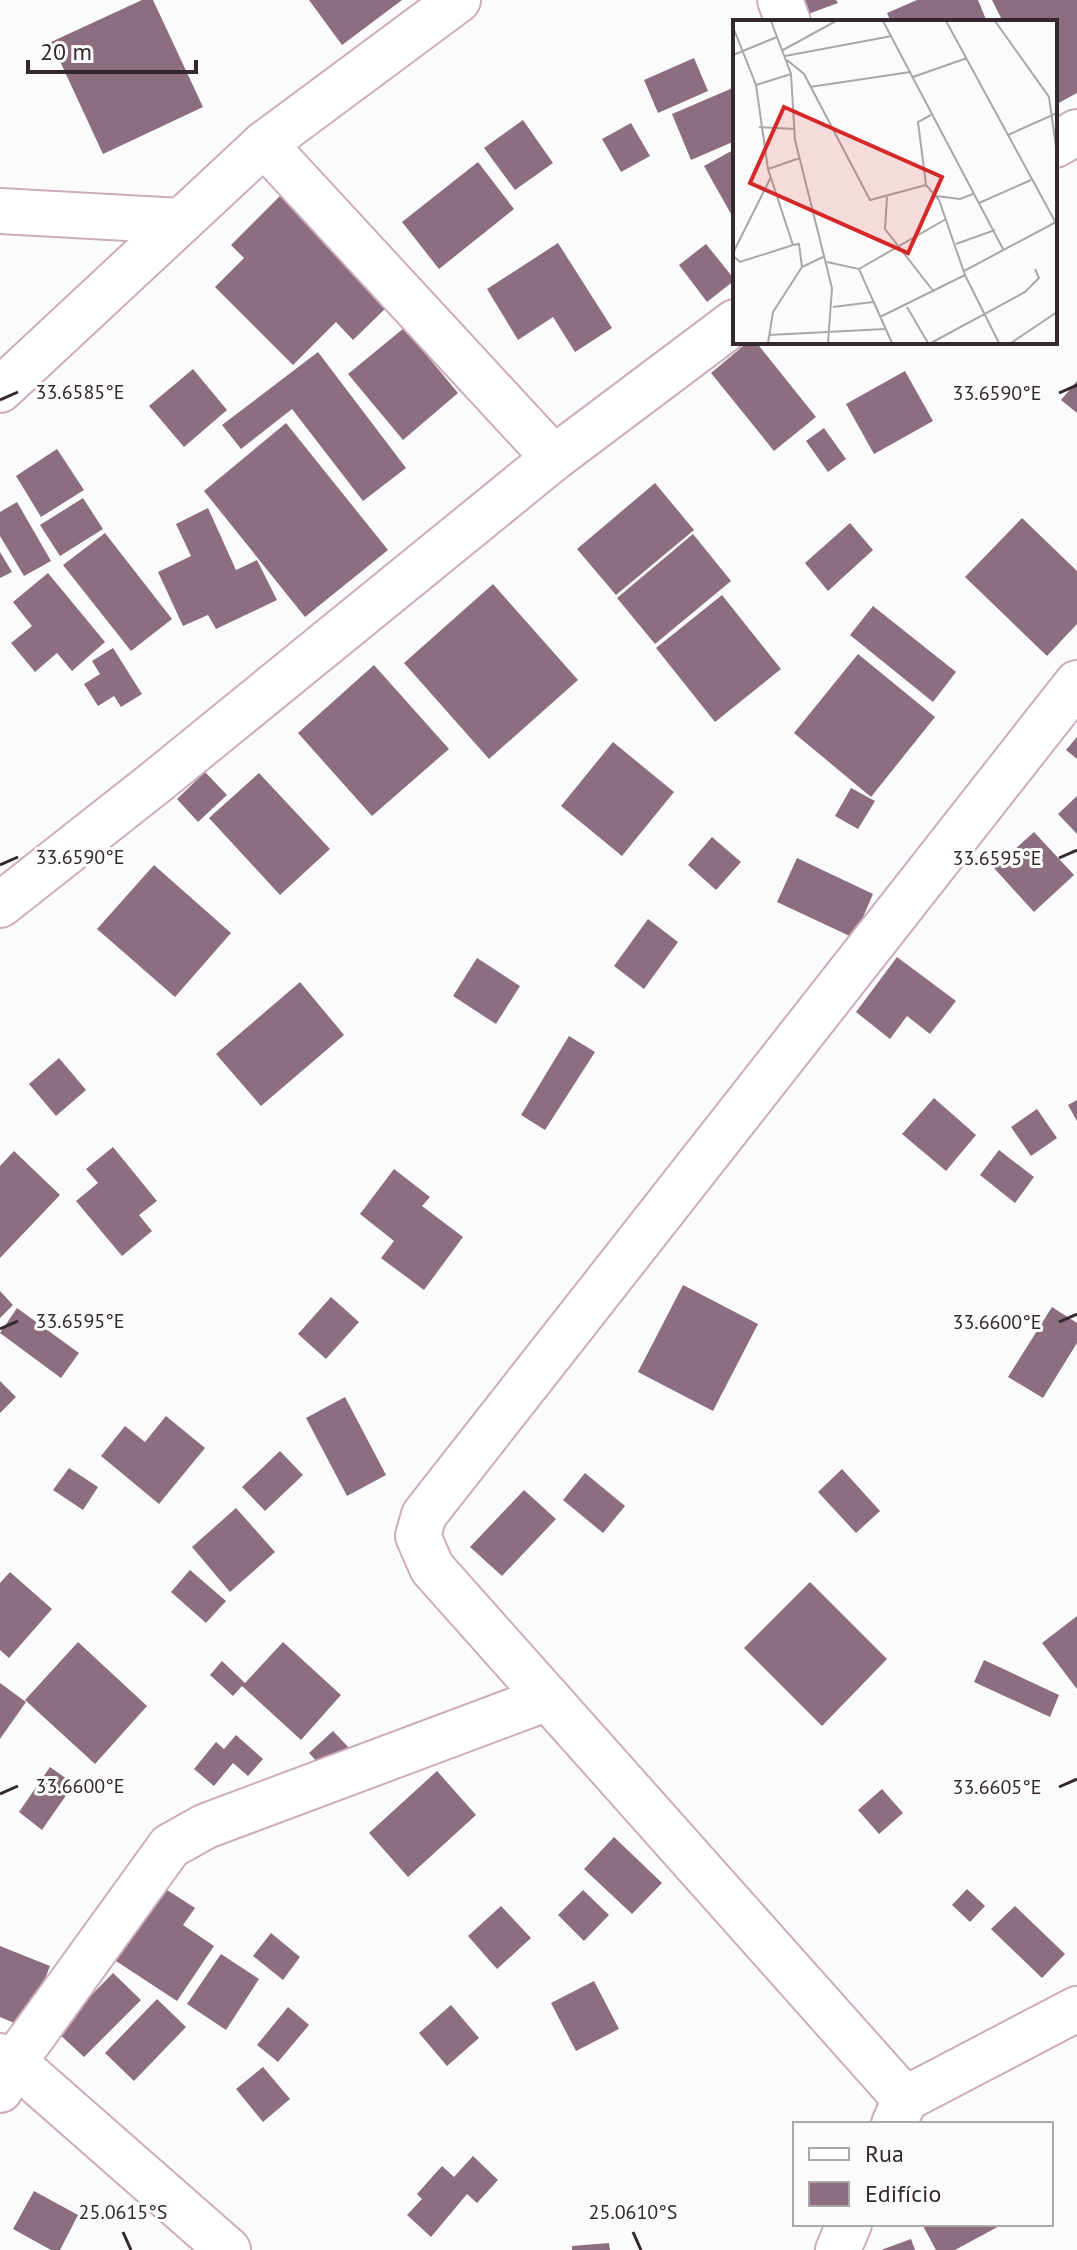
<svg xmlns="http://www.w3.org/2000/svg" width="1077" height="2250" viewBox="0 0 1077 2250" font-family="'PT Sans',sans-serif">
	<style>
		.building { fill: #8c6e80 }
		.lines { fill: none; stroke-linecap: round; stroke-linejoin: round }
		.street-casing { stroke: #ccacbf; stroke-width: 48 }
		.street { stroke: #fff; stroke-width: 44 }
		.ticks { fill: none; stroke: #34282f; stroke-width: 3 }
		.inset-road { fill: none; stroke: #aba7a9; stroke-width: 2 }
		.view { fill: #d62828; fill-opacity: 0.15; stroke: #d62828; stroke-width: 4 }
		.inset-edge { fill: none; stroke: #34282f; stroke-width: 4 }
		.ticks-label { font-size: 20px; text-anchor: middle; fill: #34282f; stroke: #fbfbfb; stroke-width: 6; stroke-linejoin: round; paint-order: stroke }
	</style>
	<rect width="100%" height="100%" fill="#fbfbfb"/>
	<g class="building">
		<polygon points="142,0 153,0 203,107 103,154 51,42"/>
		<polygon points="309,0 402,0 342,45"/>
		<polygon points="793,0 836,0 838,3 800,17"/>
		<polygon points="917,0 978,0 987,22 891,22 887,13"/>
		<polygon points="992,0 1077,0 1077,93 1055,105 1055,22 1003,22"/>
		<polygon points="694,58 708,91 658,113 644,80"/>
		<polygon points="735,87 735,141 691,160 672,114"/>
		<polygon points="523,120 553,163 515,190 484,148"/>
		<polygon points="631,123 650,156 621,172 602,139"/>
		<polygon points="735,149 735,221 704,166"/>
		<polygon points="478,162 514,209 439,269 402,222"/>
		<polygon points="281,195 389,305 353,340 336,322 293,365 215,287 244,258 231,245"/>
		<polygon points="558,243 612,328 575,352 553,317 518,340 487,289"/>
		<polygon points="706,244 735,280 707,302 679,265"/>
		<polygon points="404,328 458,393 403,440 348,374"/>
		<polygon points="748,342 756,342 816,417 774,451 711,373"/>
		<polygon points="318,352 406,468 363,501 292,409 241,449 222,425"/>
		<polygon points="193,369 227,410 184,447 149,406"/>
		<polygon points="905,371 933,421 874,454 846,404"/>
		<polygon points="1077,381 1077,413 1061,400"/>
		<polygon points="286,423 388,550 305,617 204,491"/>
		<polygon points="824,428 846,459 828,472 806,441"/>
		<polygon points="57,449 84,490 41,517 16,476"/>
		<polygon points="655,483 694,530 616,595 577,549"/>
		<polygon points="83,498 103,529 60,556 40,525"/>
		<polygon points="17,502 51,561 24,576 0,536 0,512"/>
		<polygon points="208,508 236,570 257,560 277,600 216,629 208,615 183,626 158,572 191,556 176,524"/>
		<polygon points="1022,518 1077,571 1077,624 1047,656 965,577"/>
		<polygon points="850,523 873,550 828,591 805,563"/>
		<polygon points="105,533 172,619 131,651 63,565"/>
		<polygon points="693,534 731,581 655,644 617,598"/>
		<polygon points="0,552 12,572 0,578"/>
		<polygon points="48,573 105,642 72,671 57,653 35,672 11,643 32,626 13,602"/>
		<polygon points="493,584 578,680 489,759 404,663"/>
		<polygon points="722,595 781,669 715,722 656,648"/>
		<polygon points="873,606 956,672 933,702 850,635"/>
		<polygon points="113,648 142,694 121,707 114,696 98,706 84,684 100,674 92,661"/>
		<polygon points="858,654 935,717 871,797 794,733"/>
		<polygon points="374,665 449,749 372,816 298,733"/>
		<polygon points="1077,737 1077,759 1066,750"/>
		<polygon points="613,742 674,792 622,856 561,806"/>
		<polygon points="205,772 227,795 198,822 177,799"/>
		<polygon points="259,773 330,849 280,895 209,818"/>
		<polygon points="851,788 875,801 858,829 835,816"/>
		<polygon points="1077,796 1077,834 1058,814"/>
		<polygon points="1034,832 1074,875 1034,912 994,868"/>
		<polygon points="712,837 741,862 716,890 688,865"/>
		<polygon points="797,858 873,894 854,938 777,902"/>
		<polygon points="154,865 231,933 175,997 97,929"/>
		<polygon points="648,919 678,942 644,989 614,966"/>
		<polygon points="897,957 956,1001 930,1034 907,1016 890,1039 856,1012"/>
		<polygon points="477,958 520,986 496,1024 453,996"/>
		<polygon points="300,982 344,1035 261,1106 216,1054"/>
		<polygon points="569,1036 595,1052 545,1130 521,1115"/>
		<polygon points="59,1058 86,1090 56,1116 29,1084"/>
		<polygon points="934,1098 976,1135 946,1171 902,1134"/>
		<polygon points="1077,1100 1077,1121 1068,1105"/>
		<polygon points="1037,1109 1057,1138 1031,1156 1011,1127"/>
		<polygon points="113,1147 157,1201 139,1215 152,1231 122,1256 76,1201 98,1183 86,1169"/>
		<polygon points="999,1150 1034,1177 1015,1203 980,1175"/>
		<polygon points="14,1151 60,1195 0,1258 0,1166"/>
		<polygon points="394,1169 430,1197 422,1206 463,1237 424,1290 381,1258 394,1241 360,1214"/>
		<polygon points="683,1285 758,1324 713,1411 638,1372"/>
		<polygon points="0,1291 13,1305 0,1318"/>
		<polygon points="331,1297 359,1322 326,1359 298,1334"/>
		<polygon points="1052,1307 1077,1323 1077,1343 1043,1398 1008,1377"/>
		<polygon points="17,1308 79,1353 61,1378 0,1333"/>
		<polygon points="0,1381 16,1397 0,1413"/>
		<polygon points="345,1397 386,1475 347,1496 306,1418"/>
		<polygon points="166,1416 205,1448 159,1504 101,1456 125,1426 145,1442"/>
		<polygon points="280,1451 303,1475 265,1511 242,1487"/>
		<polygon points="69,1468 98,1487 83,1510 53,1490"/>
		<polygon points="842,1469 880,1511 856,1533 818,1492"/>
		<polygon points="585,1473 625,1506 603,1533 563,1500"/>
		<polygon points="524,1490 556,1519 502,1576 470,1547"/>
		<polygon points="236,1508 275,1552 230,1592 192,1547"/>
		<polygon points="190,1570 226,1601 206,1623 171,1592"/>
		<polygon points="10,1572 52,1609 9,1658 0,1650 0,1583"/>
		<polygon points="810,1582 887,1659 822,1726 744,1648"/>
		<polygon points="1077,1616 1077,1689 1042,1643"/>
		<polygon points="78,1642 147,1706 95,1764 25,1700"/>
		<polygon points="283,1642 341,1695 301,1740 242,1686 233,1696 210,1675 222,1661 245,1683"/>
		<polygon points="984,1660 1059,1695 1050,1717 974,1682"/>
		<polygon points="0,1683 26,1702 0,1739"/>
		<polygon points="333,1731 366,1766 341,1788 309,1753"/>
		<polygon points="236,1735 263,1759 248,1776 233,1763 214,1786 194,1769 216,1742 224,1749"/>
		<polygon points="50,1767 74,1784 42,1830 19,1812"/>
		<polygon points="437,1771 476,1815 408,1877 369,1833"/>
		<polygon points="882,1789 903,1813 879,1834 858,1810"/>
		<polygon points="614,1837 662,1883 632,1914 584,1869"/>
		<polygon points="164,1888 195,1908 183,1925 214,1946 177,2001 116,1961"/>
		<polygon points="967,1889 985,1906 970,1922 952,1905"/>
		<polygon points="583,1890 609,1915 584,1941 558,1915"/>
		<polygon points="501,1906 531,1938 497,1969 468,1936"/>
		<polygon points="1015,1906 1065,1954 1042,1978 991,1929"/>
		<polygon points="271,1933 300,1957 283,1980 253,1956"/>
		<polygon points="0,1946 50,1966 26,2028 0,2017"/>
		<polygon points="221,1954 259,1979 226,2030 187,2004"/>
		<polygon points="113,1973 141,2000 84,2057 56,2031"/>
		<polygon points="594,1981 619,2029 576,2051 551,2003"/>
		<polygon points="157,1999 186,2027 134,2081 105,2053"/>
		<polygon points="451,2005 479,2038 447,2066 419,2033"/>
		<polygon points="288,2007 309,2025 278,2062 257,2045"/>
		<polygon points="263,2067 290,2099 263,2122 236,2089"/>
		<polygon points="473,2156 498,2180 477,2203 467,2194 431,2237 407,2215 422,2199 417,2194 442,2166 454,2177"/>
		<polygon points="34,2191 78,2215 60,2250 51,2250 13,2229"/>
		<polygon points="922,2224 1003,2224 955,2250 936,2250"/>
		<polygon points="911,2239 915,2250 881,2250"/>
		<polygon points="609,2243 610,2250 572,2250 572,2246"/>
	</g>
	<g class="lines">
		<defs>
			<g id="street">
				<polyline points="780,0 788,22"/>
				<polyline points="264,144 554,458"/>
				<polyline points="1055,145 1077,132"/>
				<polyline points="0,211 181,221"/>
				<polyline points="0,390 264,144 458,0"/>
				<polyline points="0,905 156,782 554,458 735,322"/>
				<polyline points="0,2056 14,2062 228,2250"/>
				<polyline points="0,2090 14,2062 170,1846 206,1826 548,1698"/>
				<polyline points="905,2099 432,1568 418,1536 424,1515 1077,683"/>
				<polyline points="894,2124 905,2099 1077,2009"/>
				<polyline points="838,2250 849,2224"/>
			</g>
		</defs>
		<use href="#street" class="street-casing"/>
		<use href="#street" class="street"/>
	</g>
	<path class="ticks" d="M1059,393L1077,385M0,400L18,392M1059,858L1077,850M0,865L18,857M1059,1322L1077,1314M0,1329L18,1321M1059,1787L1077,1779M0,1794L18,1786M123,2232L131,2250M633,2232L641,2250"/>
	<g transform="translate(733 20)">
		<rect width="324" height="324" fill="#fbfbfb"/>
		<path class="inset-road" d="M38,1L58,54L62,120L99,268L95,323M150,1L270,229M213,1L324,205M262,1L316,77L324,134M0,7L23,65L35,149L60,225L66,224L69,247M50,30L103,1M0,35L44,17M52,36L159,16M54,40L71,54L137,180L193,165M180,57L234,38M23,65L58,54M77,67L177,52M198,95L185,102L193,165L206,180L232,255L266,323M26,107L62,109M275,115L324,93M35,149L67,138M203,176L227,179L240,174M154,177L152,209L201,272M246,183L298,160M223,224L262,210M0,233L38,157M0,236L7,242L60,225M94,242L126,249L159,323M126,249L213,199M231,251L323,202M100,287L140,282M174,287L195,323M147,297L232,255M36,315L152,309M35,323L40,292L69,247L92,236M198,323L292,272L306,258L302,249M278,323L324,292"/>
		<path class="view" d="M51,87L209,157L175,233L17,163Z"/>
		<rect width="324" height="324" class="inset-edge"/>
	</g>
	<g class="ticks-label">
		<text x="80" y="399">33.6585°E</text>
		<text x="997" y="400">33.6590°E</text>
		<text x="80" y="864">33.6590°E</text>
		<text x="997" y="865">33.6595°E</text>
		<text x="80" y="1328">33.6595°E</text>
		<text x="997" y="1329">33.6600°E</text>
		<text x="80" y="1793">33.6600°E</text>
		<text x="997" y="1794">33.6605°E</text>
		<text x="123" y="2219">25.0615°S</text>
		<text x="633" y="2219">25.0610°S</text>
	</g>
	<rect x="793" y="2122" width="260" height="104" fill="#fbfbfb" stroke="#aba7a9" stroke-width="2"/>
	<rect x="809" y="2148" width="40" height="12" fill="#ffffff" stroke="#aba7a9" stroke-width="2"/>
	<text x="865" y="2162" font-size="24" fill="#34282f">Rua</text>
	<rect x="809" y="2182" width="40" height="24" fill="#8c6e80" stroke="#aba7a9" stroke-width="2"/>
	<text x="865" y="2202" font-size="24" fill="#34282f">Edifício</text>
	<path d="M28 60v12h168v-12" fill="none" stroke="#34282f" stroke-width="4"/>
	<text x="40" y="60" font-size="24" fill="#34282f" stroke="#fbfbfb" stroke-width="6" paint-order="stroke">20 m</text>
</svg>
